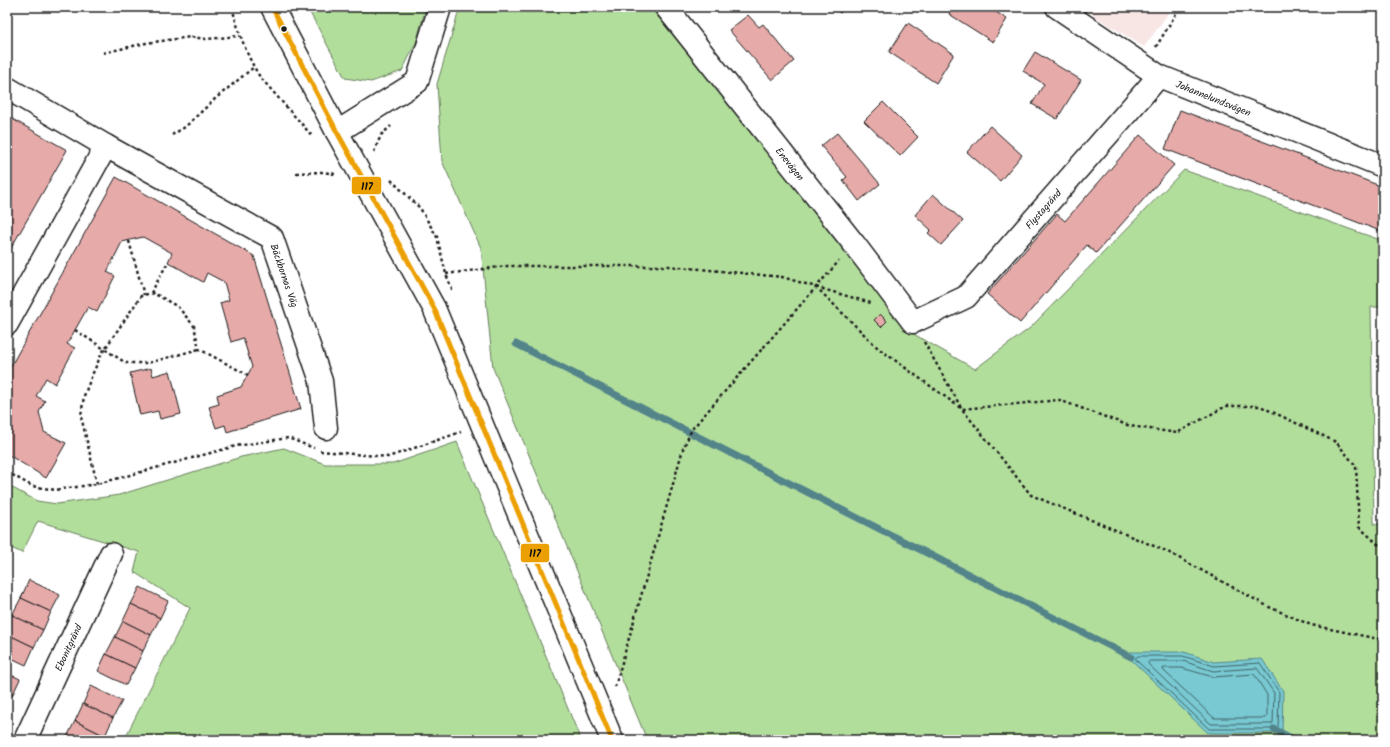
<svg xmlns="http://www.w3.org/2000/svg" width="1390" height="747" viewBox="0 0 1390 747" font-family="Kalam,sans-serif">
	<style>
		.built { fill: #f8e6e5 }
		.green { fill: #b2de9c; stroke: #677d5c }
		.water { fill: #78c9d2; stroke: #538489 }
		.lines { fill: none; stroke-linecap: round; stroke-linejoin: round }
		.shore { stroke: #416165; stroke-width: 1 }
		.stream { stroke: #538489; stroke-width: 7 }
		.building { fill: #e6aaa9; stroke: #1c1c1c }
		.minor-casing { stroke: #1c1c1c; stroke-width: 25 }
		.path { stroke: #1c1c1c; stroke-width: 2.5; stroke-dasharray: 3 3; stroke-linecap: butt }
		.minor { stroke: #fff; stroke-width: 22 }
		.bus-1-casing { stroke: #fff; stroke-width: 8 }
		.bus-1 { stroke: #ec9f01; stroke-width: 5 }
		.bus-dot { fill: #1c1c1c; stroke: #fff; stroke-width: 1.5 }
		.labels { text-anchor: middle; stroke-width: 3; stroke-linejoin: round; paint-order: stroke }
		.street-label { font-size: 10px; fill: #1c1c1c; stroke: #fff }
		.line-badge { stroke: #fff; stroke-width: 1.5 }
		.pale-badge-label { font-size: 11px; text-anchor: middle; font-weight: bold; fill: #111 }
	</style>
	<rect width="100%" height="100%" fill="#fff"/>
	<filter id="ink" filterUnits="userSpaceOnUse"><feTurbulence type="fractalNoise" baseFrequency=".025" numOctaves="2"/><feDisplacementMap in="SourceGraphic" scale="8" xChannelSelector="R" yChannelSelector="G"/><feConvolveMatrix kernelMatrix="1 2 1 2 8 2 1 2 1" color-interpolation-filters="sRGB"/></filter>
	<g filter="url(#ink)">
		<polygon class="built" points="1080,7 1173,7 1144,47"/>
		<g class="green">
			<polygon points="307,7 426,7 416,43 402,71 371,82 345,78"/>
			<polygon points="460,7 650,7 838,237 910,332 975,369 1030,328 1184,170 1383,241 1383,307 1371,307 1374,524 1383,524 1383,740 647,740 493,368 481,248 442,161 437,84"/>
			<polygon points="457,442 581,740 124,740 190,608 134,572 139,552 38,521 22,553 7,546 7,485 37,501 57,504 119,495 241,457 284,448 325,464 393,464"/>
		</g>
		<polygon class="water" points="1123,652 1184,652 1214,662 1262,659 1283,691 1282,733 1208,733"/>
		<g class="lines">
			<g class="shore">
				<polygon points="1138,656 1183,656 1214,666 1260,663 1279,692 1278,728 1276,729 1209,729 1136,660 1136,658"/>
				<polygon points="1150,661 1183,661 1213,671 1257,668 1274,693 1273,723 1271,724 1211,724 1149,665 1148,663"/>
				<polygon points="1165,668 1182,668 1213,677 1254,674 1267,695 1267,717 1265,718 1214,718 1164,671 1163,669"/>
			</g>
			<g class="stream">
				<polyline points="516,344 1131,657"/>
				<polyline points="1274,729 1295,740"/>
			</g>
		</g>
		<g class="building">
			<polygon points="833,7 846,7 840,13"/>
			<polygon points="953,7 988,7 1007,19 993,42 949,14"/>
			<polygon points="748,15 759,27 763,24 794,61 772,80 729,30"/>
			<polygon points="908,23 954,54 936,83 889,52"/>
			<polygon points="1035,52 1081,80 1057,119 1032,104 1044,84 1023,71"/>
			<polygon points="883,102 918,137 900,156 864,121"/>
			<polygon points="1180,110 1383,187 1383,232 1165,149"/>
			<polygon points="7,116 67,150 7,255 7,182 10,177 7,169"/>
			<polygon points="990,126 1022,155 1000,181 967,152"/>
			<polygon points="837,133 880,184 859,201 843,180 847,177 821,146"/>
			<polygon points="1140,135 1174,165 1096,253 1087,245 1020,323 987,294 1057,214 1065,221"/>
			<polygon points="116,177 254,256 301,409 227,432 225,425 216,428 209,407 219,404 217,395 241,387 252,367 243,338 231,342 220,303 229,300 224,282 207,273 203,282 168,262 172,253 143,237 122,242 107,272 115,276 97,312 88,307 67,344 75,348 55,384 46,378 36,396 45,401 39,412 44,432 66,443 46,478 7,454 7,390 10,385 7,383 7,373"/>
			<polygon points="933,194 963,221 941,245 928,233 931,230 915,215"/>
			<polygon points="880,314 887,321 881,327 874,320"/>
			<polygon points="151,368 153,376 170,371 181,414 160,419 158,411 140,415 130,373"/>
			<polygon points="29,580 60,595 51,612 21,598"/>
			<polygon points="140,587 168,601 160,618 131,604"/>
			<polygon points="21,598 51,612 43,630 12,615"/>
			<polygon points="131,604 160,618 151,635 123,621"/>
			<polygon points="12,615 43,630 34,647 7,634 7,627"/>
			<polygon points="123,621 151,635 143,651 115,637"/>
			<polygon points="7,634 34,647 26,665 7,656"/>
			<polygon points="115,637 143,651 135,668 106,654"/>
			<polygon points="106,654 135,668 126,685 98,671"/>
			<polygon points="7,673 20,679 12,696 7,694"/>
			<polygon points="91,686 122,701 113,718 83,704"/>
			<polygon points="83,704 113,718 105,736 75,721"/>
			<polygon points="75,721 105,736 103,740 69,740 66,739"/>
		</g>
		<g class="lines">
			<defs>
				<g id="minor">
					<polyline points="272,7 337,132 434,308 612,740"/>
					<path id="s1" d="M666,7L854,244L913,322L966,297L1159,76"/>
					<path id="s2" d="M1057,7L1159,76L1383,166"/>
					<path id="s3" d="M7,88L106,146L272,238L321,381L326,428"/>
					<polyline points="337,132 417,82 440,7"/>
					<polyline points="7,324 106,146"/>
					<path id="s4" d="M25,740L111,554"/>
				</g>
			</defs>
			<use href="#minor" class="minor-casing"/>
			<g class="path">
				<path d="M232,7C239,33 246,55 260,77L313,137"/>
				<polyline points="1156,47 1180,7"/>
				<polyline points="103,53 146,43 191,37 206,39 240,36"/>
				<polyline points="172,135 185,127 216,98 254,67"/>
				<polyline points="374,152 381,135 391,126"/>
				<polyline points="296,173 323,172 335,174"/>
				<polyline points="7,180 8,180"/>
				<polyline points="391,180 420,208 437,237 446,274 453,292"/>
				<polyline points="129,241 144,295"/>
				<polyline points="446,274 507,266 669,266 782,277 816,287 878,348 962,409 1059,400 1130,426 1177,433 1226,406 1260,406 1336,442 1356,466 1359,527 1380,546 1383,546"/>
				<polyline points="816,287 871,303"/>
				<polyline points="151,293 168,262"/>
				<polyline points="75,330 126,363 148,363 199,349"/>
				<polyline points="924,342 962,409 1031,495 1166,551 1269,607 1311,625 1383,640"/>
				<polyline points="320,451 388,457 461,432"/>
				<polyline points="7,472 32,486 55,490 97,484 236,446 288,438 314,448"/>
				<polyline points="97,484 81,416 84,396 92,375 102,353 141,296 151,293 159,296 178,307 194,326 199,349 248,375"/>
				<polyline points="615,687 683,449 692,429 839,261"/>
			</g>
			<use href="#minor" class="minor"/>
			<defs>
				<polyline id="bus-1" points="272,7 337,132 434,308 612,740"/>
			</defs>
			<use href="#bus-1" class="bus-1-casing"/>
			<use href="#bus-1" class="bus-1"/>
		</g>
	</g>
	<circle class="bus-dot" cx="284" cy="29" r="3.5"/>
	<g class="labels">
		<g class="street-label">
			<text dy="4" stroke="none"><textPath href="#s2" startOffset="182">Johannelundsvägen</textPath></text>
			<text dy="4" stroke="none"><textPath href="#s1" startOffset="200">Enevägen</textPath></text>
			<text dy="4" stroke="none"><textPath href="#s1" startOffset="576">Flystagränd</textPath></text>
			<text dy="4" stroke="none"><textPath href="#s3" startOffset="344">Bäckbornas Väg</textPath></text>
			<text dy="4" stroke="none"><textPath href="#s4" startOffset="102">Ebonitgränd</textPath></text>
		</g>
	</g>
	<g class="line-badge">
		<rect x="351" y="176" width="31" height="19" rx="4" fill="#ec9f01"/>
		<rect x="520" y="543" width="30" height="20" rx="4" fill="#ec9f01"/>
	</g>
	<g class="pale-badge-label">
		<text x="367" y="190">117</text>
		<text x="535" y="557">117</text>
	</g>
	<rect width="1390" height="747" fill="none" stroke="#fff" stroke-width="24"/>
	<rect x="12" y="12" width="1366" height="723" fill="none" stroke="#1c1c1c" stroke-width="1.5" filter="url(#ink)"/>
</svg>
